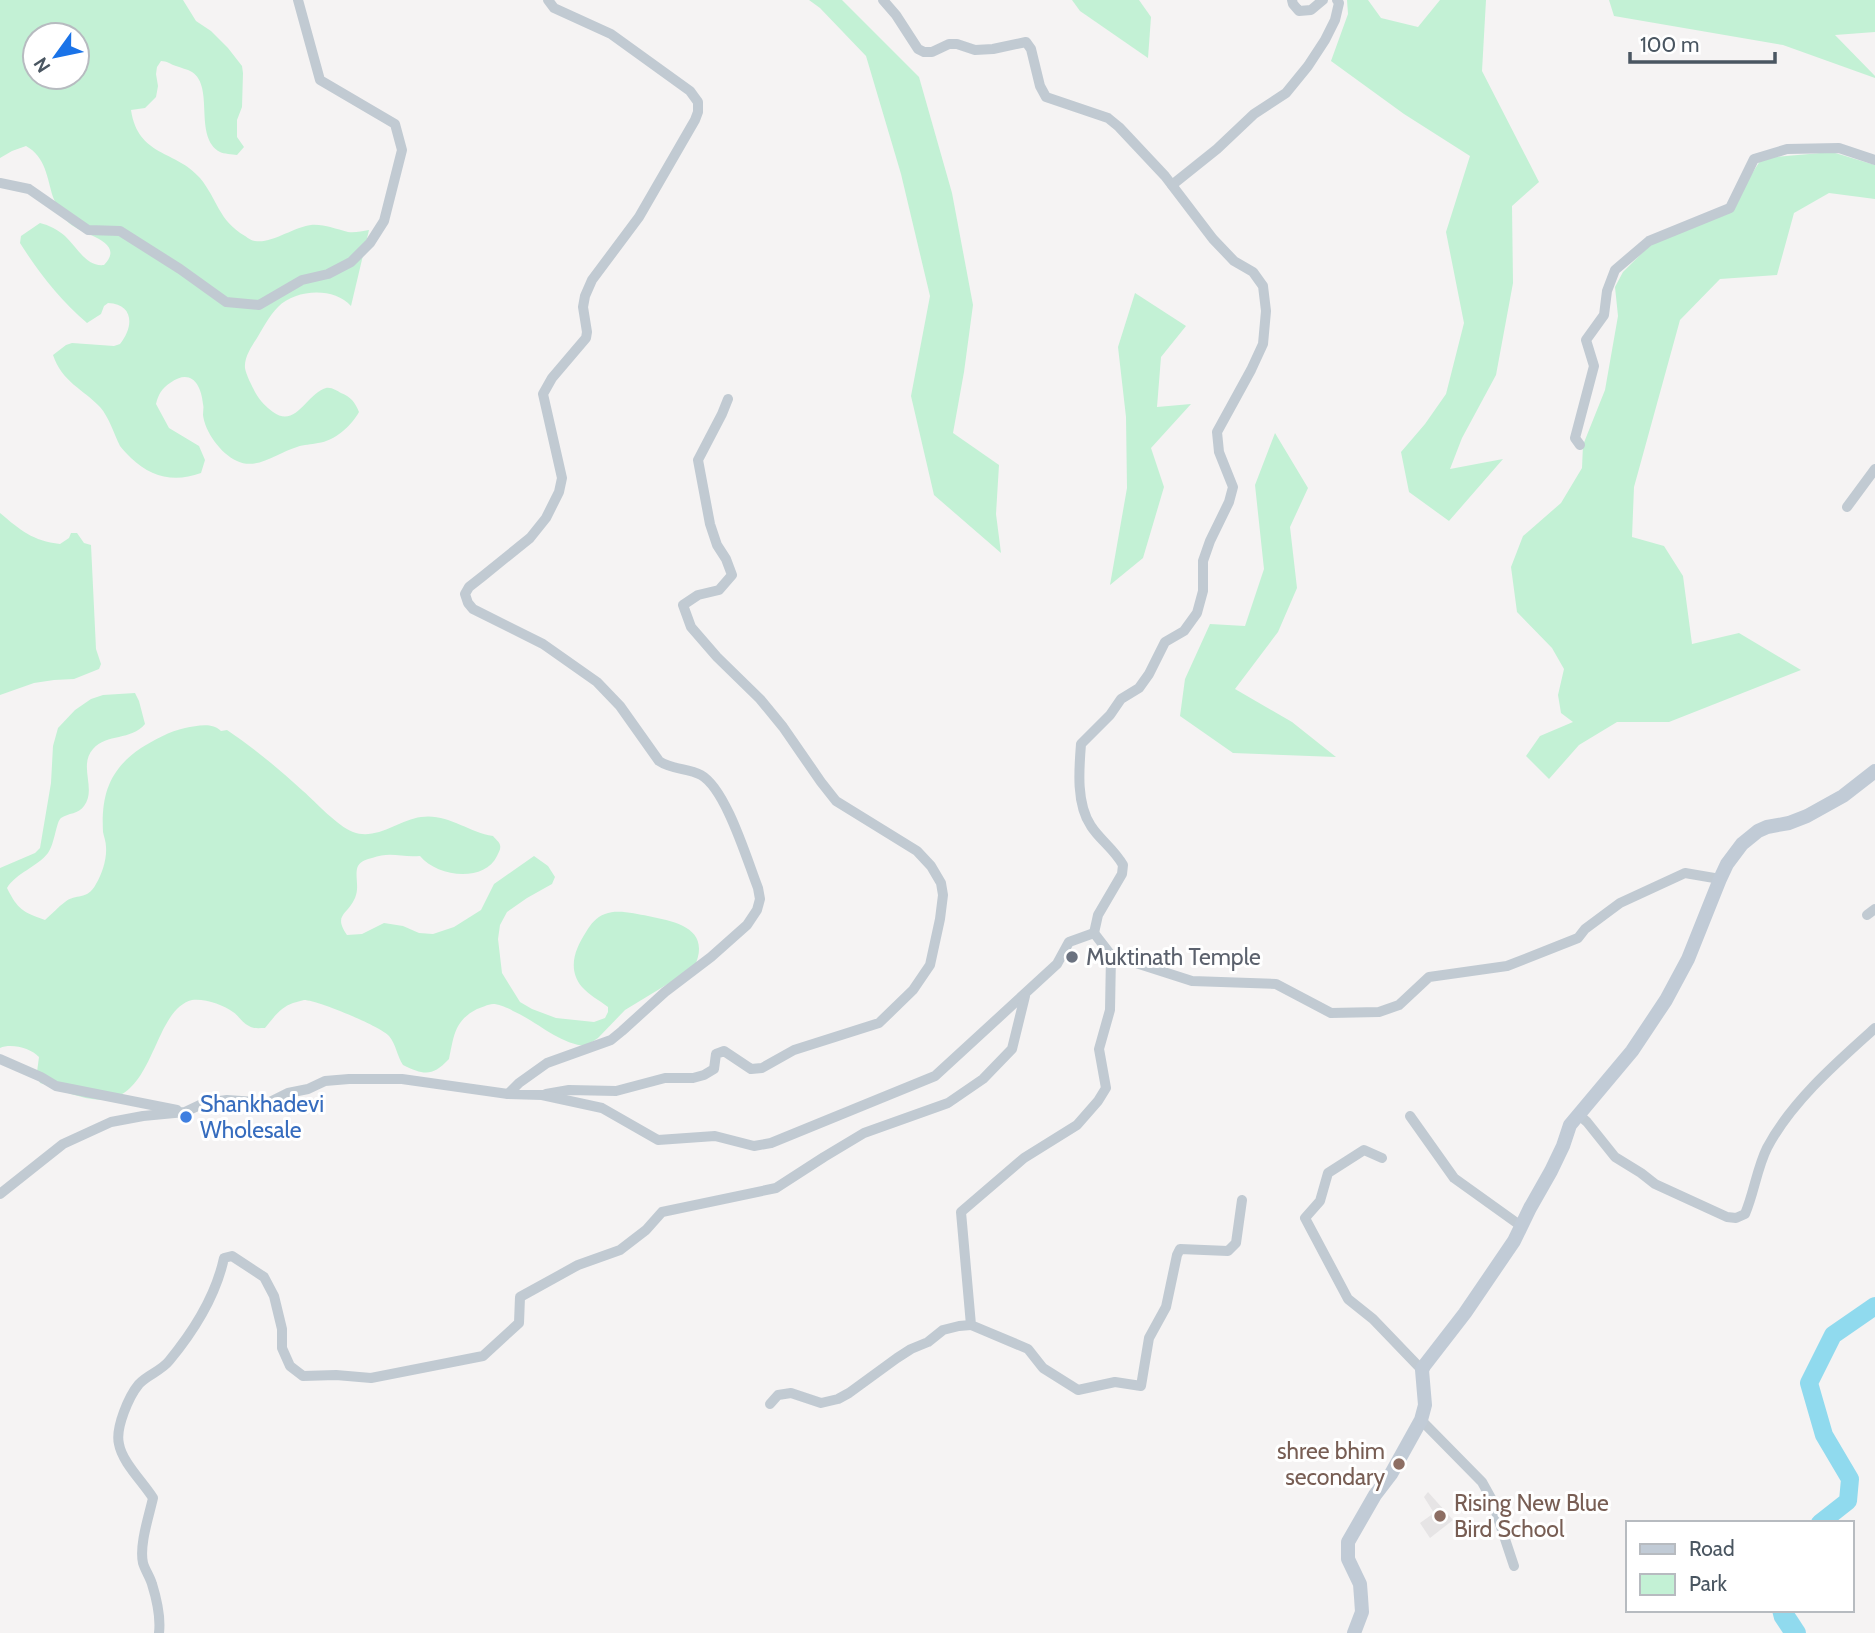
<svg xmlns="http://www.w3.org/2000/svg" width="1875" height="1633" viewBox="0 0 1875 1633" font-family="Cabin,sans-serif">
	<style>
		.education { fill: #e6e4e5 }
		.green { fill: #c3f1d5; fill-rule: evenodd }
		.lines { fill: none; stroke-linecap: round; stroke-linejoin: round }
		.canal { stroke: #90daee; stroke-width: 10 }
		.river { stroke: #90daee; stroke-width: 18 }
		.street { stroke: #c1cad2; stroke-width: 10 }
		.secondary { stroke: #c1cbd6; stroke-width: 14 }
		.worship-dot { fill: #6b7280; stroke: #fff; stroke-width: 2.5 }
		.shop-dot { fill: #3f7fe0; stroke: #fff; stroke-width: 2.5 }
		.education-dot { fill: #8d6e63; stroke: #fff; stroke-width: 2.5 }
		.labels { text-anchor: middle; stroke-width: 6; stroke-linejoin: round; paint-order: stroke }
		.worship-label { font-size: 23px; fill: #5b616d; stroke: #fff; text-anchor: start }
		.shop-label { font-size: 23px; fill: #366cbe; stroke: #fff; text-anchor: start }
		.education-label { font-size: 23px; fill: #785e54; stroke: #fff; text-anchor: end }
	</style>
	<rect width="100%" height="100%" fill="#f5f3f3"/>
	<polygon class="education" points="1428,1492 1453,1520 1430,1538 1420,1523 1434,1513 1424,1497"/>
	<g class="green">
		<path d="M0,0H183L196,21L211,31L228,48L242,66L243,73L242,107L237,120V137L244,147L237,155C232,154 224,154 220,152C193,137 215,87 192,72C187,69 181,68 176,66C170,64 167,61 161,61L157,67L156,74L158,86L156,97L145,108L131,110C138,157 176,150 200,178C218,200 218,220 245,236C248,238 252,241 255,241C271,244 294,227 311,225C324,224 335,229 348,232C355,233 362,231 369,230L351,306C334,287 296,289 278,307C269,316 263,328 257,338C252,346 244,357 245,368C246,375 252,386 255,392C260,401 266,407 273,412C296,429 307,393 326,388C332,387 337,391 341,393C351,397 355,402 359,412C351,426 335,441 318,443C311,445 304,444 297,447C279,452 257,471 237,461C221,454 205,432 203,415C203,411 204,408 203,404C201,384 191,368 170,383C162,388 158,395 156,404L169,428L199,446L205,460L201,473C174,483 151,477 131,458C127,454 123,450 120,446C114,434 109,417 100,407C83,389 62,382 53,355L66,345L72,343L114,346L120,344C134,327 134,304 108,303L104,306L101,314L87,323C60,300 39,273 20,243L21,236L40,223C49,225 58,230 65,236C77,247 86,267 104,265C128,240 78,235 67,221C62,214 56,205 53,197C47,178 46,157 26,146L12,151L0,158ZM35,35H77V77H35Z"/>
		<polygon points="809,0 842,0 919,77 952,193 973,305 964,372 953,433 999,465 996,514 1001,553 934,495 911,396 930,296 901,174 866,56 820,8"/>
		<polygon points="1072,0 1139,0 1151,17 1148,58 1080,11"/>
		<polygon points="1347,0 1368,0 1381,18 1418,27 1440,0 1486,0 1482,71 1539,182 1512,206 1513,283 1496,375 1462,438 1450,469 1503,459 1449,521 1409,492 1401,452 1425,424 1446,394 1464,323 1446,232 1470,156 1404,114 1331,61 1348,14"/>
		<polygon points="1609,0 1875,0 1875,32 1835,35 1875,76 1875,78 1783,45 1614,16"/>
		<polygon points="1832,152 1875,165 1875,199 1829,193 1794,213 1777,275 1720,279 1680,320 1634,487 1632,537 1664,546 1683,576 1692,644 1739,633 1801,670 1669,722 1617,722 1579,745 1549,779 1526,756 1540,736 1573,722 1561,713 1558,695 1564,669 1552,648 1517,612 1511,567 1523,536 1561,503 1582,468 1583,445 1605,390 1618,316 1615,287 1623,272 1654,241 1725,215 1762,158"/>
		<polygon points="1135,293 1186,326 1161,357 1157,407 1191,404 1151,448 1164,487 1143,558 1110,585 1127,488 1126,417 1118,347"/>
		<polygon points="1275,433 1308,488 1290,527 1297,588 1278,632 1235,689 1292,722 1336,757 1233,753 1180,716 1185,679 1210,624 1245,626 1264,569 1255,485"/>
		<path d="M0,513C20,530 33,541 60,544L69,538L71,533H77L84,543L91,545L96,649L101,664L99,669L74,679L54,680L34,683L0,695Z"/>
		<path d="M135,693L139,701L145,724C131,741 107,733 93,749C78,766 97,789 84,806C79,814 68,813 61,818C56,822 55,843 48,853C37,867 16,873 7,888C18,910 23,912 45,920C52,914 58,907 65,902C76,893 87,901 96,884C102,874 107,859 106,847C106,842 104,837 103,832C101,794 110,769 141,748C154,740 170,731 185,728C197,726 212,722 221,731L227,730C254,748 279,769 303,791C317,803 336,825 353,832C376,841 399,820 421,817C447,813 468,832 493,836C495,839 499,841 500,845C501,849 499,852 497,856C484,883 437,877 420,856C402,858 391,851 372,858C367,859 361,861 358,866C354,874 360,887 355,898C347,916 333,914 347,935L362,934L384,923L403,926L419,933L433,934L454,927L481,910L494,884L534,856L548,866L555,877L552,884L527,898L507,912L500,925L498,939L502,973L520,1002L532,1009L556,1018L594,1022L605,1018L608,1012V1007C599,1000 589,995 582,987C567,969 575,949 586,932C591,924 596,917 605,914C618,909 635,914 648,916C678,922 712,929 694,968L625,1010L598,1038L586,1046C559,1044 538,1022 513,1011C508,1008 499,1004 493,1004C488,1004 481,1008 477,1009C454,1021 454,1036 449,1059C432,1077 424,1075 403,1065C397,1056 396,1044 389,1036C380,1026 317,1000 304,1000C300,1001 297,1002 293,1003C281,1007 273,1018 265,1028C259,1028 254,1029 249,1026C242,1023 239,1016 233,1012C224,1005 204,998 192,1000C150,1011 156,1109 92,1099C75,1097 57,1088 40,1083L37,1072L39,1057C31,1048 11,1043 0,1048V868L35,853L40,848L51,783L53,746L58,728L75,710L91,699L103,695Z"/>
	</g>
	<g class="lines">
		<polyline class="canal" points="1777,1610 1779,1618 1789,1633"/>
		<g class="river">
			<polyline points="1820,1523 1848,1501 1850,1479 1824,1435 1809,1383 1833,1335 1875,1306"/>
			<polyline points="1782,1610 1797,1633"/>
		</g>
		<g class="street">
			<path d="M883,0L896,15L918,49L924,52H932L949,44H957L975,50L993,49L1026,42L1031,49L1040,86L1046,97L1108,118L1119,127L1165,176L1213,239L1234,261L1253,272L1263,286L1266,311L1263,344L1251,370L1217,432L1219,452L1233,487L1229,502L1210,541L1203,561V591L1197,613L1184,631L1165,642L1149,674L1139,688L1121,699L1110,715L1081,744C1079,769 1076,804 1091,826C1100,840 1114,849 1123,865L1122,874L1098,915L1094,933"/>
			<polyline points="1292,0 1293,4 1299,11 1311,10 1323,0"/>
			<polyline points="0,183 29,189 88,230 120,231 180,269 226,302 259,305 302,280 328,274 351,262 370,243 384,221 402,150 395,124 320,80 298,0"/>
			<polyline points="1172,185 1217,149 1254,114 1286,93 1308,66 1325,40 1335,20 1339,3 1337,0"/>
			<polyline points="1580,445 1575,438 1594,366 1586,340 1604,315 1607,291 1615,270 1649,241 1730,208 1754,159 1787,149 1839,148 1875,160"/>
			<polyline points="1847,507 1875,469"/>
			<polyline points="1867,915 1875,909"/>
			<polyline points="1111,955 1110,1010 1099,1049 1106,1088 1098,1101 1077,1125 1024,1158 961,1212 971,1325 1028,1349 1043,1368 1078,1390 1115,1382 1141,1386 1149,1338 1166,1307 1177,1255 1180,1249 1228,1251 1236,1243 1242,1200"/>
			<polyline points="0,1059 41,1077 56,1086 177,1110"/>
			<path d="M508,1094L519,1083L547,1063L611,1040L622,1031L665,992L711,957L747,925L757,910L760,899L758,888C747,860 726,789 701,775C688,768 672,770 659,761L620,706L597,682L543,644L473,609L468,603L465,594L469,587L483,576L530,538L546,518L559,492L562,478L543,394L552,378L586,338L587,332L583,307L585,296L592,280L639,217L695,120L698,112V102L690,91L611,34L554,8L548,0"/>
			<polyline points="546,1094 569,1090 616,1091 665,1078 693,1078 704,1075 714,1069 716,1054 724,1051 751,1069 762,1068 794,1050 879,1023 913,990 930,965 940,919 943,895 941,883 931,866 917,851 836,801 821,782 783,727 760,699 717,657 691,627 683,605 698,595 719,590 732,575 726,559 717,545 710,524 698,460 722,414 728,399"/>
			<path d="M1578,1114L1587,1122L1615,1157L1641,1173L1655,1184L1727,1217L1736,1218L1745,1214C1754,1193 1757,1168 1767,1148C1791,1102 1837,1062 1875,1028"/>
			<polyline points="1410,1116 1454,1178 1521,1226"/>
			<polyline points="1382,1158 1364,1150 1328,1173 1320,1201 1305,1218 1348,1299 1373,1319 1422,1370"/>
			<polyline points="0,1194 63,1144 111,1122 143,1116 185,1112 204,1103 227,1100 268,1103 288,1093 308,1089 325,1081 349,1079 402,1079 508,1094 542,1095 602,1108 658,1140 715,1136 754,1146 771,1143 935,1076 1057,964 1069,942 1094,933 1111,955 1192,981 1276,984 1331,1013 1379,1012 1399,1005 1429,977 1507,966 1578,938 1585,929 1620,903 1685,873 1720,879"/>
			<polyline points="770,1404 778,1395 791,1393 821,1403 838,1399 849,1393 897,1358 911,1349 928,1342 943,1330 959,1326 971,1325"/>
			<polyline points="1421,1420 1482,1482 1492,1500 1514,1566"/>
			<path d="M159,1633C161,1616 157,1600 152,1584C150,1577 145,1570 143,1563C139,1545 149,1516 153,1498C143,1482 122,1462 119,1444C115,1428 129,1396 139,1384C147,1375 161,1371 169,1361C193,1332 216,1295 224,1258L232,1256L264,1277L274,1296L282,1329V1348L290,1366L303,1376L336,1375L371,1378L483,1356L519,1323L520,1297L578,1265L620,1250L646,1230L662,1212L776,1188L824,1157L864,1133L948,1103L983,1079L1012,1049L1025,996"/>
		</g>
		<polyline class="secondary" points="1354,1633 1362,1612 1361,1597 1360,1584 1348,1559 1348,1542 1375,1495 1391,1474 1421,1420 1425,1405 1422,1370 1424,1366 1465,1313 1514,1241 1530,1208 1551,1171 1563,1146 1570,1125 1632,1051 1666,1000 1688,959 1720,879 1727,864 1742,844 1758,831 1767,827 1789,823 1807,816 1843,796 1875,771"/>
	</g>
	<circle class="worship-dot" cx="1072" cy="957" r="7"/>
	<circle class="shop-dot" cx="186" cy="1117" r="7"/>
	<g class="education-dot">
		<circle cx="1399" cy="1464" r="7"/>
		<circle cx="1440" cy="1516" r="7"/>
	</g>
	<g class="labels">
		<g class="worship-label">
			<text x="1086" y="965">Muktinath Temple</text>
		</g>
		<g class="shop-label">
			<text x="200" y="1112">Shankhadevi<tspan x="200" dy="26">Wholesale</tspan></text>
		</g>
		<g class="education-label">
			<text x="1385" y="1459">shree bhim<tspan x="1385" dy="26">secondary</tspan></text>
			<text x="1454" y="1511" text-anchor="start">Rising New Blue<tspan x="1454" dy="26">Bird School</tspan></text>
		</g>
	</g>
	<rect x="1626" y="1521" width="228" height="91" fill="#ffffff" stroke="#b7bbc0" stroke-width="2"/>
	<rect x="1640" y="1544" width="35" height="10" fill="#c1cbd6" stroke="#b7bbc0" stroke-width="2"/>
	<text x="1689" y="1556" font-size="21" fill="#4a5661">Road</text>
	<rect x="1640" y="1574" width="35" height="21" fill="#c3f1d5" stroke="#b7bbc0" stroke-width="2"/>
	<text x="1689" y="1591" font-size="21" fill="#4a5661">Park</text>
	<g transform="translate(56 56) rotate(237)"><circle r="33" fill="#ffffff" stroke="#b7bbc0" stroke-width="2"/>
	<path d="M0-5L12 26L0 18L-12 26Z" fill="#1a73e8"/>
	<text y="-10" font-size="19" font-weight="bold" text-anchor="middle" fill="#4a5661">N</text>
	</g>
	<path d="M1630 52v10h145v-10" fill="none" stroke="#4a5661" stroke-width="3.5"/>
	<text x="1640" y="52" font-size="21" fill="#4a5661" stroke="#ffffff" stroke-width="5" paint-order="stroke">100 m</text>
</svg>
